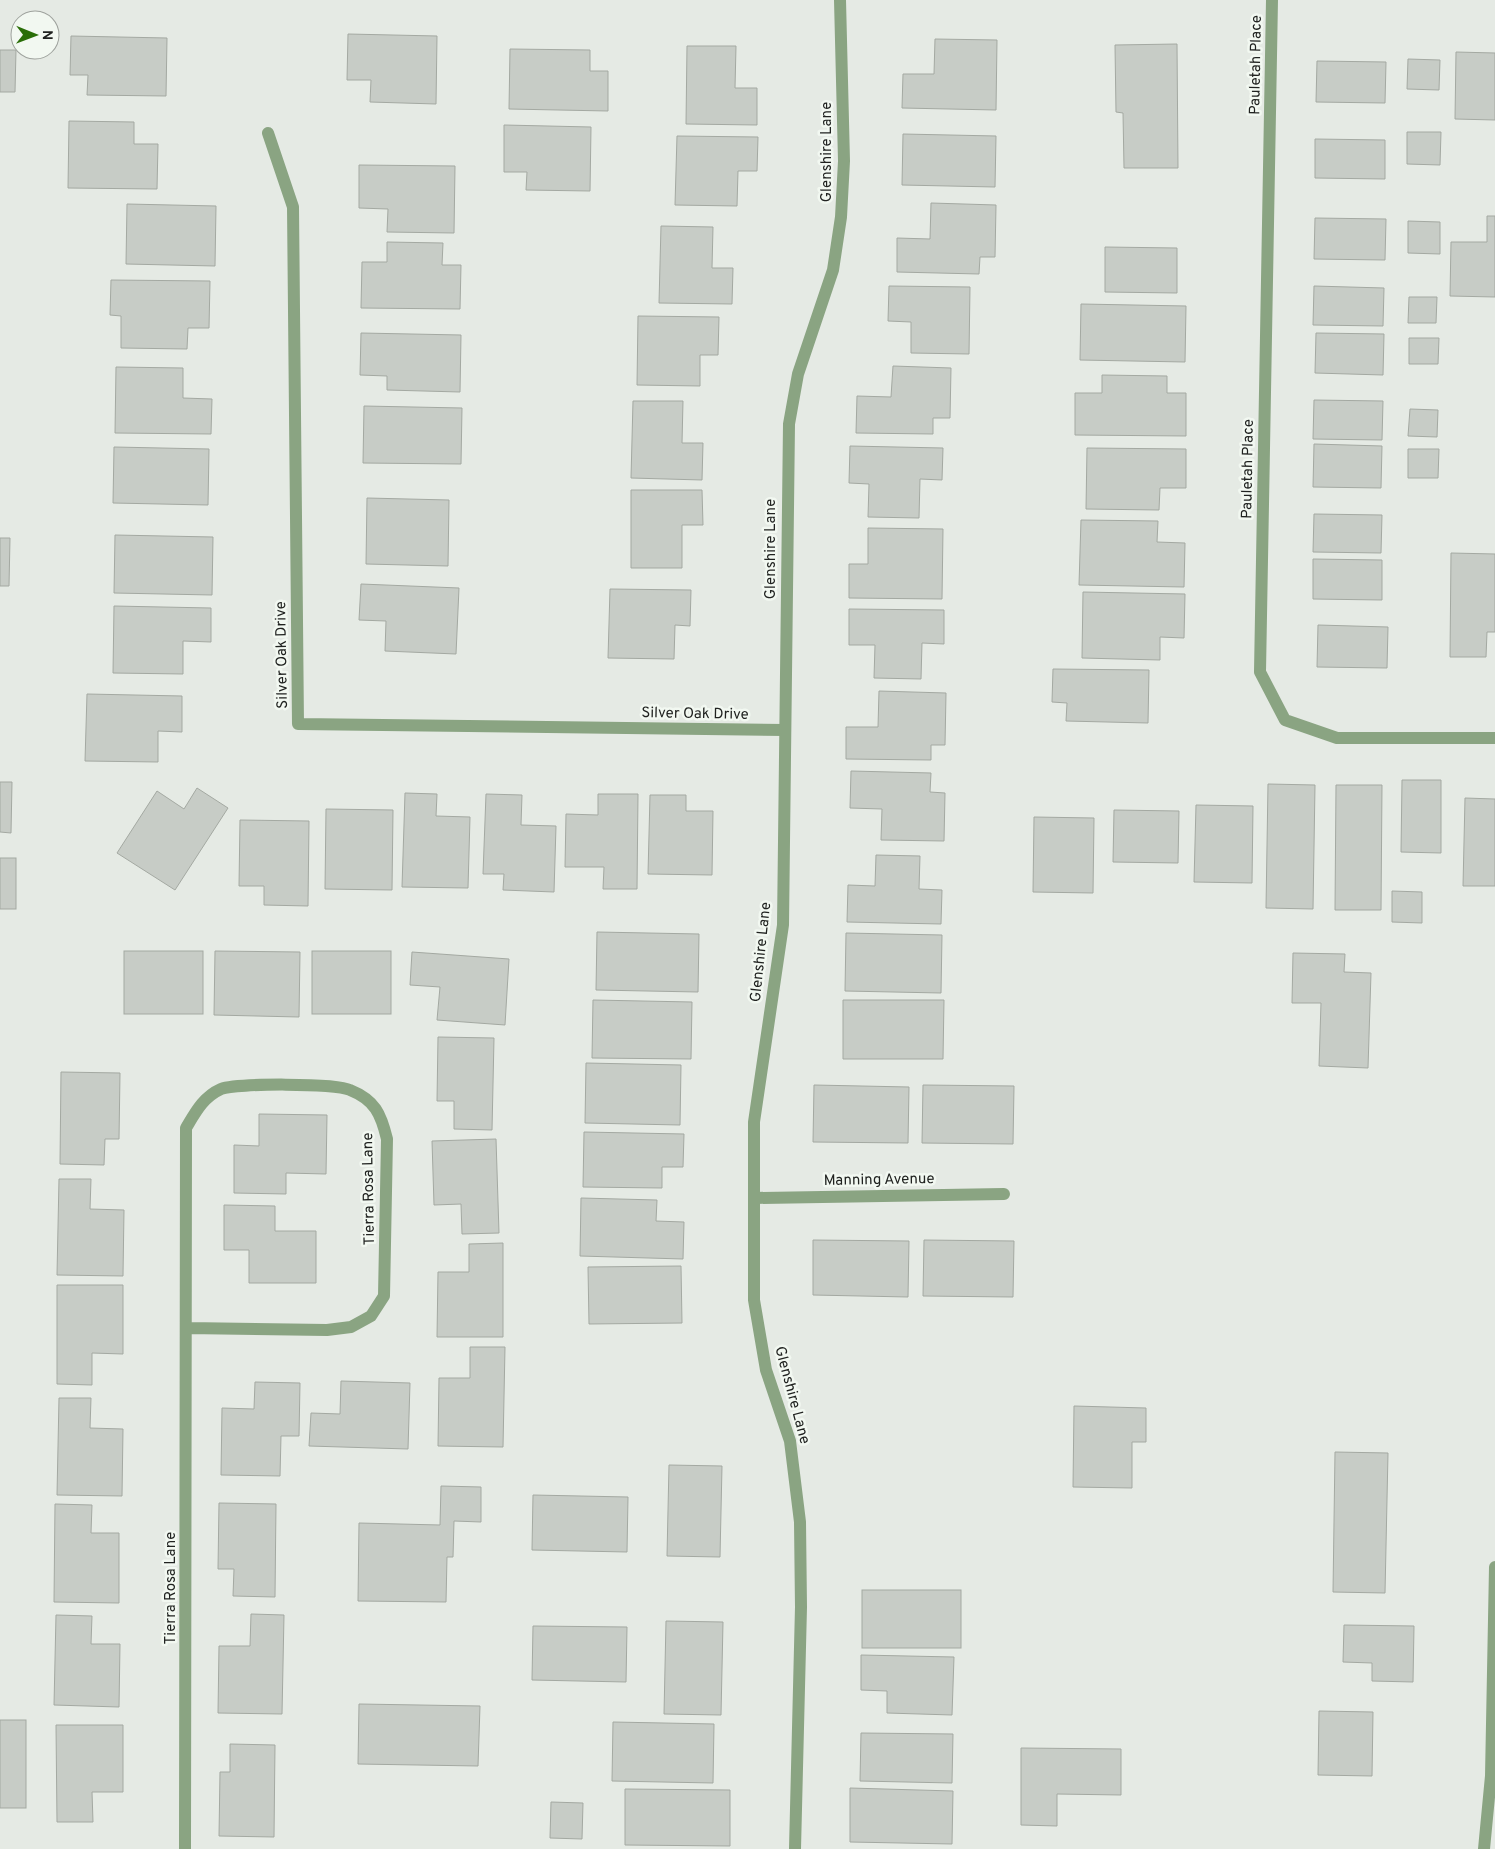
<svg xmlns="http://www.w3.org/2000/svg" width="1495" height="1849" viewBox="0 0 1495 1849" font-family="Overpass,sans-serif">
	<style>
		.building { fill: #c7ccc6; stroke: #a4a9a2 }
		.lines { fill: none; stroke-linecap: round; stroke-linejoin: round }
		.minor { stroke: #8aa482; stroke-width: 12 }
		.labels { text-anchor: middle; stroke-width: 5; stroke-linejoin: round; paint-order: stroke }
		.street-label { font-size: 15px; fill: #202220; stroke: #f2f8f1 }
	</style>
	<rect width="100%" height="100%" fill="#e5eae4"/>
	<g class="building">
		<polygon points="348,34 437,36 436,104 370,102 371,80 347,80"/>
		<polygon points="71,36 167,38 166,96 87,95 88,75 70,75"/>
		<polygon points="935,39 997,40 996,110 902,108 903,74 934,74"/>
		<polygon points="1177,44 1178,168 1124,168 1123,113 1116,112 1115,45"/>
		<polygon points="687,46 736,46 735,88 757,88 757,125 686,124"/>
		<polygon points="510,49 590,50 590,71 608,71 608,111 509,109"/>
		<polygon points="0,50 16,50 15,92 0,92"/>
		<polygon points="1456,52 1495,53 1495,120 1455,119"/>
		<polygon points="1408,59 1440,60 1439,90 1407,89"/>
		<polygon points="1317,61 1386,62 1385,103 1316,102"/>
		<polygon points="69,121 134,122 134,144 158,144 157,189 68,188"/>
		<polygon points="504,125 591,127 590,191 526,190 527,172 504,172"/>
		<polygon points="1407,132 1441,132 1440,165 1407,164"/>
		<polygon points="903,134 996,136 995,187 902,185"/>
		<polygon points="677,136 758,137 757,171 738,171 737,206 675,205"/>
		<polygon points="1315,139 1385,140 1385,179 1315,178"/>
		<polygon points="359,165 455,166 454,233 387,232 388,209 359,208"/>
		<polygon points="931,203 996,205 995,257 980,257 979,274 897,272 897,238 930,239"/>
		<polygon points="127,204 216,206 215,266 126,264"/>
		<polygon points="1487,216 1495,216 1495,297 1450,296 1451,242 1487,242"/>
		<polygon points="1315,218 1386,219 1385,260 1314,259"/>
		<polygon points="1408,221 1440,222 1440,254 1408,253"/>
		<polygon points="661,226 713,227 712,268 733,268 732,304 659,303"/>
		<polygon points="387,242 443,243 442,265 461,265 460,309 361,308 362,262 387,262"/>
		<polygon points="1105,247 1177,248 1177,293 1105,292"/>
		<polygon points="111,280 210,281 209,328 188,328 187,349 121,348 121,316 110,315"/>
		<polygon points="889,286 970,287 969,354 911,353 911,322 888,321"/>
		<polygon points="1314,286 1384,288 1383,326 1313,325"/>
		<polygon points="1409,297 1437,297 1436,323 1408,323"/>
		<polygon points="1081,304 1186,306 1185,362 1080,360"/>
		<polygon points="638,316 719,317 718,355 700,355 700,386 637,385"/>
		<polygon points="361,333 461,335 460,392 387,390 387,376 360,375"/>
		<polygon points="1316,333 1384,334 1383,375 1315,373"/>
		<polygon points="1409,338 1439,338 1438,364 1409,364"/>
		<polygon points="893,366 951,368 950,418 933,418 933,434 856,433 857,396 891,397"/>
		<polygon points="116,367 183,368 183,398 212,399 211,434 115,433"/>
		<polygon points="1102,375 1167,376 1167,393 1186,393 1186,436 1075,435 1075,393 1102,393"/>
		<polygon points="1314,400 1383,401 1382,440 1313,439"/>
		<polygon points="633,401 683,401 682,443 703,443 702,480 631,478"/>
		<polygon points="364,406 462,408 461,464 363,463"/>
		<polygon points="1410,409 1438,410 1437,437 1408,436"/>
		<polygon points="1314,444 1382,446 1381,488 1313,487"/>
		<polygon points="850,446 943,448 942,480 920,479 919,518 868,517 869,484 849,483"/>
		<polygon points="114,447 209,449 208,505 113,503"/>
		<polygon points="1087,448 1186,449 1186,488 1160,488 1159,510 1086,509"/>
		<polygon points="1408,449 1439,449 1438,478 1408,478"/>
		<polygon points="631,490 702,490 703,525 682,525 682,568 631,568"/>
		<polygon points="367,498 449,500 448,566 366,564"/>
		<polygon points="1314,514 1382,515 1381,553 1313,552"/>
		<polygon points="1081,520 1158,521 1157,542 1185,543 1184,587 1079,585"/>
		<polygon points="868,528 943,529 942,599 849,598 849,564 868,564"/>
		<polygon points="115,535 213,537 212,595 114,593"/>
		<polygon points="0,538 10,538 9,586 0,586"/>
		<polygon points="1451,553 1495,554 1495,632 1487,632 1486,657 1450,657"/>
		<polygon points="1313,559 1382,560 1382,600 1313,599"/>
		<polygon points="361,584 459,588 456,654 385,651 386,621 359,620"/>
		<polygon points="610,589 691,590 690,626 675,625 674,659 608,658"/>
		<polygon points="1083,592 1185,594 1184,638 1160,637 1160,660 1082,658"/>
		<polygon points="114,606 211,608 211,642 183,641 183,674 113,673"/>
		<polygon points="849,609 944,610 944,644 922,643 921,679 874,678 875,645 849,645"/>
		<polygon points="1318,625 1388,627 1387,668 1317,667"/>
		<polygon points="1053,669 1149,670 1148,723 1066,721 1067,703 1052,702"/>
		<polygon points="879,691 946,693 945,745 931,745 931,760 846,759 846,727 878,727"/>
		<polygon points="87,694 182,696 182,732 158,731 158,762 85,761"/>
		<polygon points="851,771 931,773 930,792 945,793 944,841 881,840 882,809 850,808"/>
		<polygon points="1402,780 1441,780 1441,853 1401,852"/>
		<polygon points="0,782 12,782 11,833 0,832"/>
		<polygon points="1268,784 1315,785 1313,909 1266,908"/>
		<polygon points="1336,785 1382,785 1381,910 1335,910"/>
		<polygon points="197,788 228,808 175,890 117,853 157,791 184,809"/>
		<polygon points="405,793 437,794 436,816 470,817 468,888 402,887"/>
		<polygon points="486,794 522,795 521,825 556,826 554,892 503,890 504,874 483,874"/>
		<polygon points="598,794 638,794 637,889 603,889 604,867 565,867 566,814 598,815"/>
		<polygon points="650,795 686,795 686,811 713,811 712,875 648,874"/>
		<polygon points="1465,798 1495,799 1495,886 1463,886"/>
		<polygon points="1196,805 1253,806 1252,883 1194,882"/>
		<polygon points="326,809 393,810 392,890 325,889"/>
		<polygon points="1114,810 1179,811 1178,863 1113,862"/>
		<polygon points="1034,817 1094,818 1093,893 1033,892"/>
		<polygon points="240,820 309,821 308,906 264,905 264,886 239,886"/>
		<polygon points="876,855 920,856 919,889 942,890 941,924 847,922 848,885 875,886"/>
		<rect x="0" y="858" width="16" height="51"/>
		<polygon points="1392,891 1422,892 1422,923 1392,922"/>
		<polygon points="597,932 699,934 698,992 596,990"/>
		<polygon points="846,933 942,935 941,993 845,991"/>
		<rect x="124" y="951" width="79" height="63"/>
		<polygon points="215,951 300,952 299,1017 214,1015"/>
		<rect x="312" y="951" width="79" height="63"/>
		<polygon points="412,952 509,959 505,1025 437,1020 440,987 410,985"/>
		<polygon points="1293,953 1345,954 1344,972 1371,973 1368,1068 1319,1066 1321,1003 1292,1003"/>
		<polygon points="593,1000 692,1002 691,1059 592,1058"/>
		<polygon points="843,1000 944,1000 943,1059 843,1059"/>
		<polygon points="438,1037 494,1038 492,1130 454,1129 454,1101 437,1101"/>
		<polygon points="586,1063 681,1065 680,1125 585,1123"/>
		<polygon points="61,1072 120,1073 119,1139 105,1139 104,1165 60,1164"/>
		<polygon points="814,1085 909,1087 908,1143 813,1142"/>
		<polygon points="923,1085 1014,1086 1013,1144 922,1143"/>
		<polygon points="259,1114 327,1115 326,1174 286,1173 286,1194 234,1193 234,1145 259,1146"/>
		<polygon points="584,1132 684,1134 683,1167 662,1167 662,1188 583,1187"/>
		<polygon points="496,1139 499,1233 462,1234 461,1204 434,1205 432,1141"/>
		<polygon points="59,1179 91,1179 90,1209 124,1210 123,1276 57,1275"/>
		<polygon points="581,1198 657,1200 656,1221 684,1222 683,1259 580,1256"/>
		<polygon points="224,1205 275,1206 275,1231 316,1231 316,1283 249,1283 249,1250 224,1250"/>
		<polygon points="813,1240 909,1241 908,1297 813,1295"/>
		<polygon points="924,1240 1014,1241 1013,1297 923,1296"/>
		<polygon points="503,1243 503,1337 437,1337 438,1272 469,1272 469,1244"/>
		<polygon points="681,1266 682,1323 589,1324 588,1267"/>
		<polygon points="57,1285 123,1285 123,1354 92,1353 92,1385 57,1384"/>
		<polygon points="470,1347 505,1347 503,1447 438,1446 439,1378 470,1378"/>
		<polygon points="341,1381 410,1383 408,1449 309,1446 311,1413 340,1414"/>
		<polygon points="255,1382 300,1383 299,1436 281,1436 280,1476 221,1475 222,1408 254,1409"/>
		<polygon points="59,1398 91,1398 90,1428 123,1429 122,1496 57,1495"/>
		<polygon points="1074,1406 1146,1408 1146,1442 1132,1442 1132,1488 1073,1487"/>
		<polygon points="1335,1452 1388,1453 1385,1593 1333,1592"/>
		<polygon points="669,1465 722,1466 720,1557 667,1556"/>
		<polygon points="441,1486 481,1487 481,1522 454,1521 453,1557 447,1557 446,1602 358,1601 359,1523 440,1525"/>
		<polygon points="533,1495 628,1497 627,1552 532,1550"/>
		<polygon points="219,1503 276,1504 275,1597 233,1596 234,1569 218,1569"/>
		<polygon points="55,1504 92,1505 91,1533 119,1533 119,1603 54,1602"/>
		<rect x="862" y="1590" width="99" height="58"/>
		<polygon points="251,1614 284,1615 282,1714 218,1713 219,1646 250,1646"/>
		<polygon points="56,1615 92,1616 91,1644 120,1644 119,1707 54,1705"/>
		<polygon points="666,1621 723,1622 721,1715 664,1714"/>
		<polygon points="1344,1625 1414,1626 1413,1682 1372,1681 1372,1663 1343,1662"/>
		<polygon points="533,1626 627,1627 626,1682 532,1680"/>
		<polygon points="861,1655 954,1657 952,1715 887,1713 887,1691 861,1690"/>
		<polygon points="359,1704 480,1706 478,1766 358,1764"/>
		<polygon points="1319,1711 1373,1712 1372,1776 1318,1775"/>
		<rect x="0" y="1720" width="26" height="88"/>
		<polygon points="613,1722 714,1724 713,1783 612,1781"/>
		<polygon points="56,1725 123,1725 123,1792 92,1792 93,1822 57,1822"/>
		<polygon points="861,1733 953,1734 952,1783 860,1781"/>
		<polygon points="230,1744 275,1745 274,1837 219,1836 220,1772 230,1772"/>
		<polygon points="1021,1748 1121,1749 1121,1795 1057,1794 1057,1826 1021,1825"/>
		<polygon points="850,1788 953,1791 952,1844 850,1842"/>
		<polygon points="625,1789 730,1790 730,1846 625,1845"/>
		<polygon points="551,1802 583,1803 582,1839 550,1838"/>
	</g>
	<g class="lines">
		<g class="minor">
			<polyline points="1272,0 1260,672 1285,720 1337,738 1495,738"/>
			<polyline points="268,133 293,207 298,724 785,730"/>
			<polyline points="755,1198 1004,1194"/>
			<path d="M185,1849L186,1128C195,1113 203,1097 221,1089C236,1083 336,1083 350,1090C375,1100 381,1114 387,1139L384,1296L371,1316L351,1327L327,1330L187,1328"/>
			<polyline points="795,1849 801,1607 800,1522 790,1441 766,1370 754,1300 754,1122 783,925 789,424 798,374 833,270 841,217 844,161 840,0"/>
			<polyline points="1484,1849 1491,1776 1495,1567"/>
		</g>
	</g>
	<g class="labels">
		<g class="street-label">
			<text transform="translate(1255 65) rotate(-89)" y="5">Pauletah Place</text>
			<text transform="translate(826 152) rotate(-90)" y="5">Glenshire Lane</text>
			<text transform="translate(1247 469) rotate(-89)" y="5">Pauletah Place</text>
			<text transform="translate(770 549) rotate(-90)" y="5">Glenshire Lane</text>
			<text transform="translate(281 655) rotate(-91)" y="5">Silver Oak Drive</text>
			<text transform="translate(695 713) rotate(1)" y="5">Silver Oak Drive</text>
			<text transform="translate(760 952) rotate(-84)" y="5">Glenshire Lane</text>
			<text transform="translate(879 1179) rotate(-1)" y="5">Manning Avenue</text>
			<text transform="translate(368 1189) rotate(-91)" y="5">Tierra Rosa Lane</text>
			<text transform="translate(793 1395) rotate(75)" y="5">Glenshire Lane</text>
			<text transform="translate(170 1588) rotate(-90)" y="5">Tierra Rosa Lane</text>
		</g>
	</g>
	<g transform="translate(35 35) rotate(91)"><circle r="24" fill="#f2f8f1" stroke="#9ea29d"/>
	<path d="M0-4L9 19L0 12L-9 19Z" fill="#2a6e08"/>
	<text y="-8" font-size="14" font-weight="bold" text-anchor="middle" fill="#202220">N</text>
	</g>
</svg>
